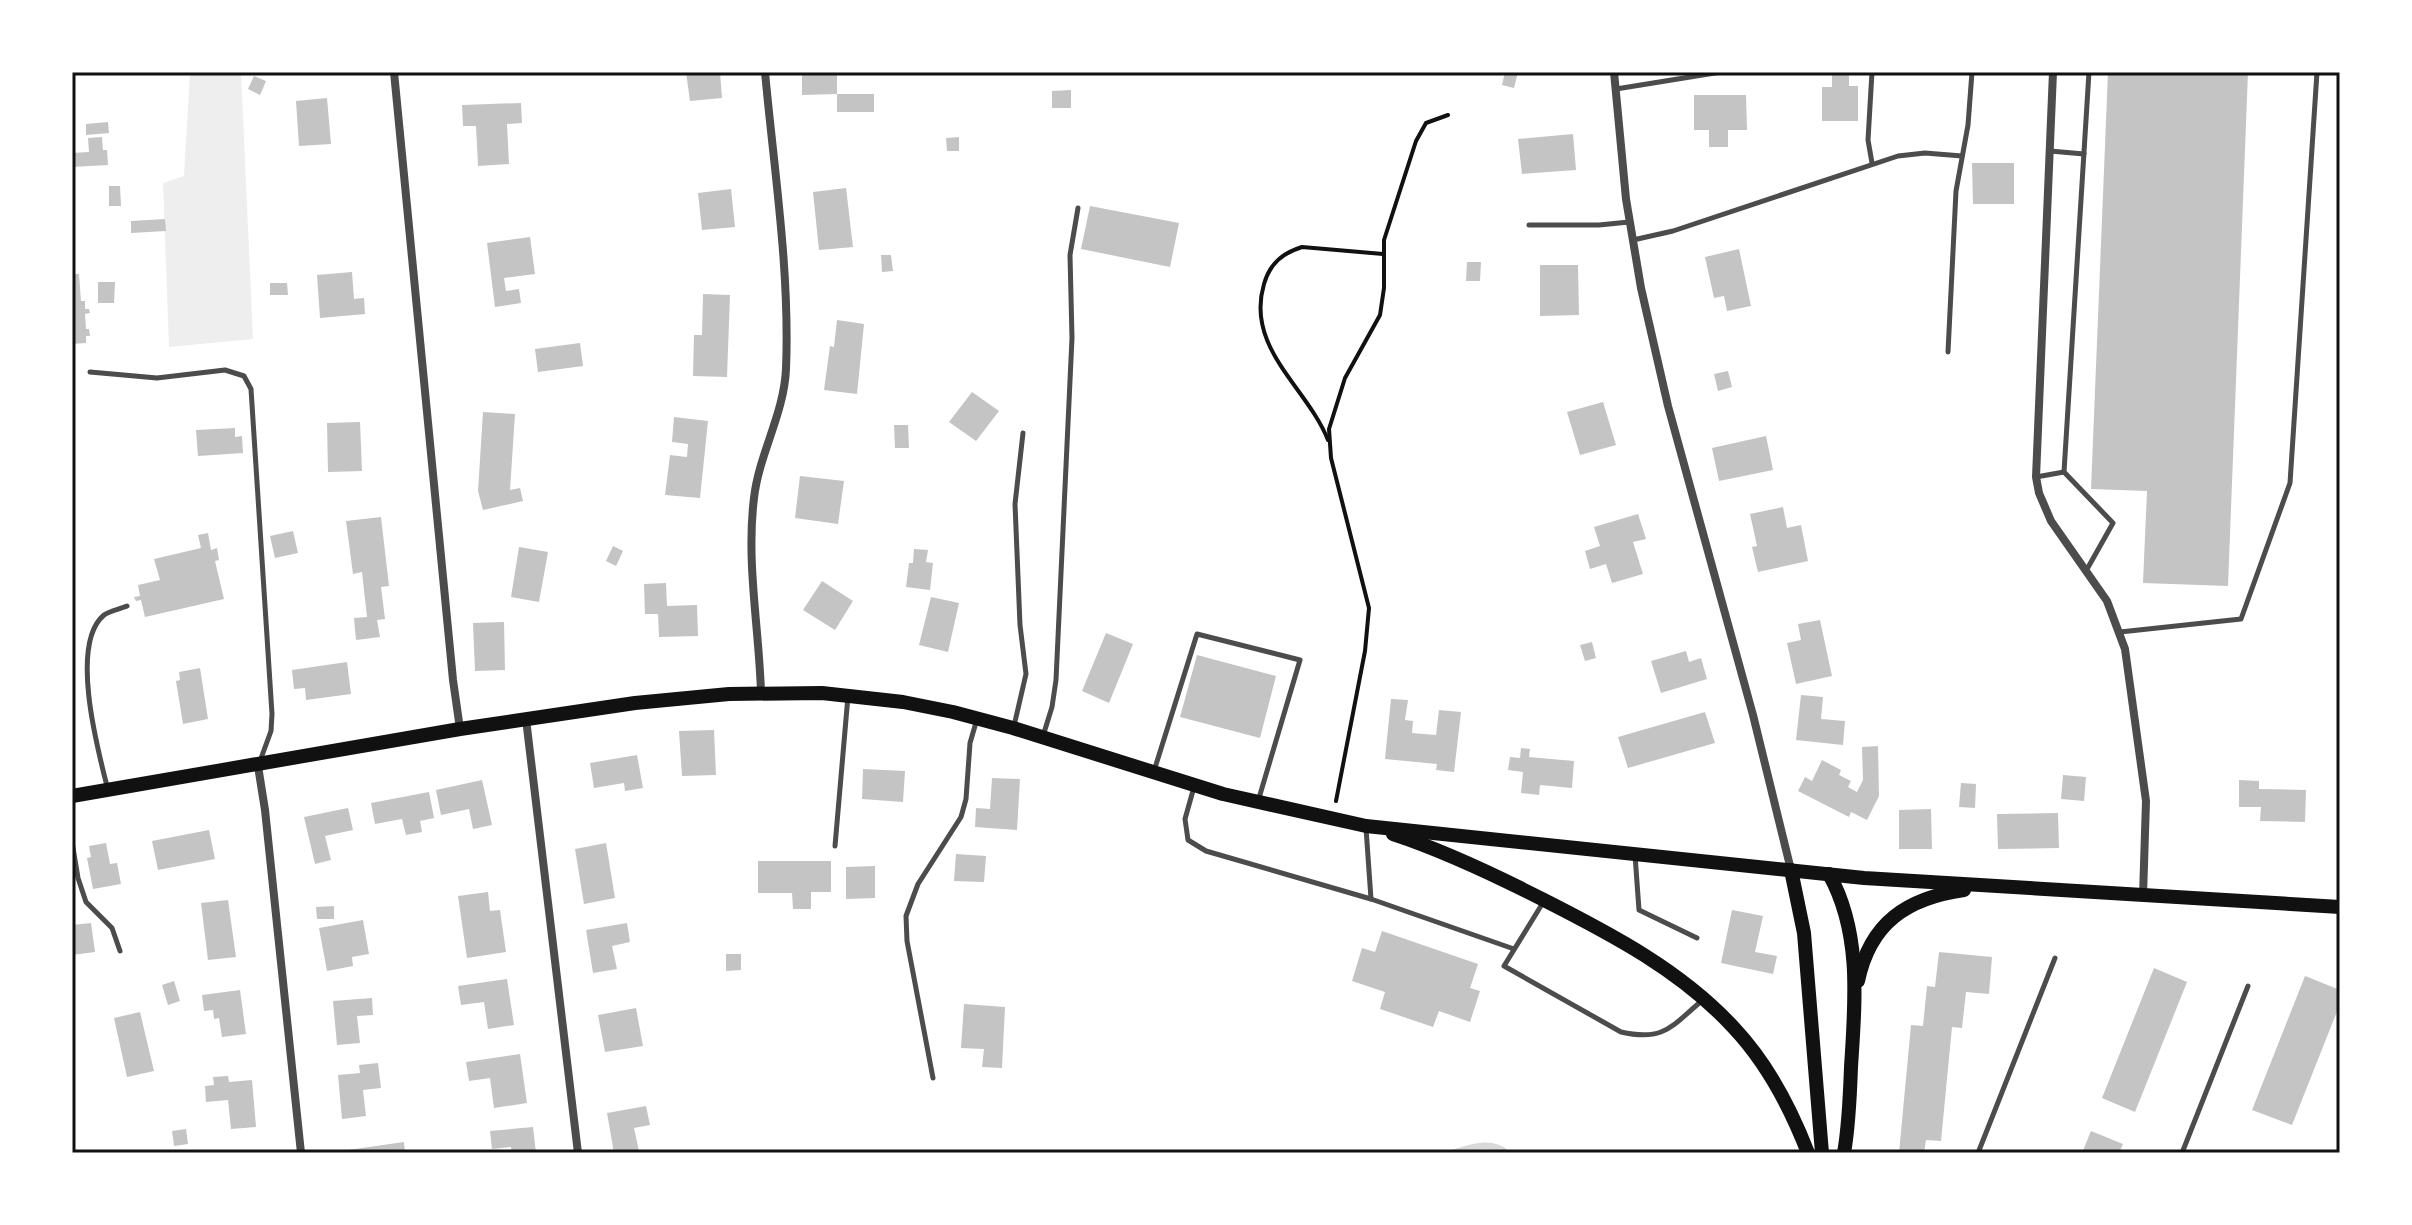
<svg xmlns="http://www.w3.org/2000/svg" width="2412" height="1225" viewBox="0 0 2412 1225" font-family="Jost,sans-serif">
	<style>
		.green { fill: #eee }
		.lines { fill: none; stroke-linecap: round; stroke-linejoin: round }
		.stream { stroke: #d9d9d9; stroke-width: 7 }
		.building { fill: #c4c4c4 }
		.path { stroke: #111; stroke-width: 4 }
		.service { stroke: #4c4c4c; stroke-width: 5 }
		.minor { stroke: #4c4c4c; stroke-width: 8 }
		.secondary { stroke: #111; stroke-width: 14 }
		.neatline { fill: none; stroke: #111; stroke-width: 3 }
	</style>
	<rect width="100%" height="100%" fill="#fff"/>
	<polygon class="green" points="190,72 241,72 253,339 169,347 163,183 184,176"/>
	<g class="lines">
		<path class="stream" d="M1453,1153C1471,1148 1491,1140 1506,1153"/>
	</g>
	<g class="building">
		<polygon points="686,72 720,72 722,98 690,101"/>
		<polygon points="802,72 837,72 837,94 874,94 874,112 837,112 837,94 802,95"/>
		<polygon points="1505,72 1518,72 1514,88 1502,85"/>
		<polygon points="2108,72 2248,72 2228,586 2143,583 2147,491 2091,489"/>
		<polygon points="1832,74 1849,74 1849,86 1858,86 1858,121 1822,121 1822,87 1832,87"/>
		<polygon points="254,76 266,81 260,95 248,89"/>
		<polygon points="1071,90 1071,108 1052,108 1052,91"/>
		<polygon points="1694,95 1746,95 1747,130 1728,130 1728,147 1709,147 1709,130 1694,130"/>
		<polygon points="327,98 331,144 299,146 296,101"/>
		<polygon points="521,103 522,123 507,124 509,164 478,166 476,126 463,126 462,105"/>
		<polygon points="108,122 109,133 86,135 86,124"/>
		<polygon points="1573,134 1576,170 1522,174 1518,139"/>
		<polygon points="102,137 103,150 107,150 108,165 72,167 72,153 89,152 88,138"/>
		<polygon points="959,137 959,151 947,151 946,138"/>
		<polygon points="1972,163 2014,163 2014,204 1973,204"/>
		<polygon points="109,186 120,186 121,206 109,206"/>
		<polygon points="846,188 853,247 819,250 813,192"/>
		<polygon points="731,189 735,227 702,230 698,193"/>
		<polygon points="1090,206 1179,223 1170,267 1081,249"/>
		<polygon points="165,219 166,231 131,233 131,221"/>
		<polygon points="530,237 535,274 504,278 506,291 519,289 521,303 495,307 487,243"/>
		<polygon points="1739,249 1751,306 1727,311 1724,296 1714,298 1705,257"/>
		<polygon points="881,255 891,255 893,271 882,272"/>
		<polygon points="1467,262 1481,262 1480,281 1466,281"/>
		<polygon points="1540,265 1578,265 1579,315 1540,316"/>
		<polygon points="352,272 354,299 364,298 365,314 320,318 317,275"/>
		<polygon points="72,274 79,274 81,301 85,301 85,309 89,309 90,313 85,314 86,329 89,329 90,336 86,336 86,343 72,344"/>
		<polygon points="98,282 115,282 114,303 98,303"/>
		<polygon points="270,283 287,283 288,295 270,295"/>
		<polygon points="703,294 730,295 727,377 693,376 694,335 702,335"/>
		<polygon points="837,320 864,324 857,394 824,390 830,346 834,347"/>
		<polygon points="580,343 583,366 538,372 535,349"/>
		<polygon points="1728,371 1732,387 1718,391 1714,374"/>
		<polygon points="972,392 999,411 976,441 949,422"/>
		<polygon points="1603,402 1616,445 1580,455 1567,412"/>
		<polygon points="483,412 515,414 510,490 520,488 523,501 483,510 478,491"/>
		<polygon points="674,417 708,421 700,498 665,495 670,455 687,457 688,444 672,442"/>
		<polygon points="360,422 362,471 328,472 327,423"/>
		<polygon points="894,425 908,425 909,448 895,448"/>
		<polygon points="235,428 235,437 242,436 243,453 198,456 196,430"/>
		<polygon points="1766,436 1773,470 1719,481 1712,448"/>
		<polygon points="800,476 844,481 838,524 795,518"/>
		<polygon points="1783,507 1787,528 1801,525 1808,561 1758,572 1752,547 1757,546 1750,514"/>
		<polygon points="1638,514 1646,539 1633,542 1643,574 1612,583 1606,564 1590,569 1585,551 1600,546 1594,527"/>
		<polygon points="381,517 389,586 381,587 385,619 377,620 380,637 356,640 354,618 367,617 362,572 353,574 346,521"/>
		<polygon points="293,531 298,553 275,558 270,536"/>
		<polygon points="208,533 211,550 217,548 219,560 215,561 224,599 145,617 141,600 136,601 134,597 140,596 138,585 160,580 154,559 201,548 198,535"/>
		<polygon points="613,546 623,551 616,566 606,561"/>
		<polygon points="519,547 548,552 539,602 511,597"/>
		<polygon points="914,549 928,550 926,562 933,563 930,590 906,587 909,563 913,563"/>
		<polygon points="822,581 853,601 835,630 803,610"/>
		<polygon points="666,583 667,606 697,605 698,636 659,637 658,614 645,614 644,584"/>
		<polygon points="931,597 959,603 948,652 919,645"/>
		<polygon points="1820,620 1832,676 1796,684 1787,643 1801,640 1798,624"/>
		<polygon points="504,622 505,670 475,671 473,623"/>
		<polygon points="1106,633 1133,644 1109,703 1082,691"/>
		<polygon points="1592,642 1596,658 1585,661 1580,645"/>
		<polygon points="1686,651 1689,662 1701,658 1707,679 1661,693 1651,661"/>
		<polygon points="1197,655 1276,676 1260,738 1180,717"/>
		<polygon points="347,662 351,694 306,700 305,688 294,689 292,670"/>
		<polygon points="200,668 208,719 183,724 176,681 180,680 179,672"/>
		<polygon points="1801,695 1823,697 1821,719 1845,721 1843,745 1796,740"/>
		<polygon points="1391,699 1408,700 1405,720 1413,721 1412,733 1436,735 1439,710 1461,712 1454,772 1436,770 1437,764 1385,759"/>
		<polygon points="1705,712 1715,743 1628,768 1618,737"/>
		<polygon points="714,730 716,775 682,776 679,731"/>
		<polygon points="1878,746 1879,796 1867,820 1851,812 1849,817 1798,791 1805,777 1812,781 1822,760 1841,770 1839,775 1851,781 1848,787 1857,792 1863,780 1862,747"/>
		<polygon points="1521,748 1530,749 1529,757 1574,761 1572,788 1540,785 1539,795 1521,793 1523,772 1508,770 1510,757 1520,758"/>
		<polygon points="637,755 643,788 625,791 624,783 594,788 590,763"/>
		<polygon points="863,769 905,771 903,802 862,799"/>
		<polygon points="2063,775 2086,777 2084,801 2061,799"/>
		<polygon points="992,778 1020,779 1017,830 975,827 976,808 990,809"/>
		<polygon points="482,780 492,825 473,829 469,809 441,815 436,790"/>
		<polygon points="2239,780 2259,781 2259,789 2306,790 2305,822 2260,821 2261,807 2239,807"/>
		<polygon points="1961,783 1976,784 1975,808 1959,807"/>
		<polygon points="429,792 434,818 420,821 422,832 406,835 402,819 375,824 371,803"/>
		<polygon points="348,808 353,830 325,836 331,860 315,864 304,817"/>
		<polygon points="1931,809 1932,849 1899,849 1899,810"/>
		<polygon points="2058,813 2059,848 1998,849 1997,814"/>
		<polygon points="209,830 215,859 158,870 152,841"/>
		<polygon points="106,843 110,864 117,863 121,884 93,889 87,858 91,857 89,846"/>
		<polygon points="606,843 615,898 584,904 575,849"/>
		<polygon points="956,854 986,856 984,882 954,881"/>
		<polygon points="758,861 831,861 831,892 811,892 811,909 793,909 792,893 758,893"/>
		<polygon points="875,866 875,898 846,899 846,867"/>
		<polygon points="488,892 490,911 500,910 506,952 467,958 458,896"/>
		<polygon points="228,900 236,957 208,960 201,903"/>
		<polygon points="334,906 334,919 317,919 316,907"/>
		<polygon points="1732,910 1763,916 1755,952 1777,956 1773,974 1721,963"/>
		<polygon points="363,920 369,954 352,957 353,966 327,971 319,928"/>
		<polygon points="91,923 95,952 72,955 72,925"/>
		<polygon points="627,923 630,942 612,946 617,969 593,973 586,930"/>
		<polygon points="1382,931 1478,964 1470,988 1480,991 1470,1022 1439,1011 1433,1027 1380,1009 1385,992 1352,981 1362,948 1375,952"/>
		<polygon points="1939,952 1992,957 1989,994 1966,992 1962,1028 1952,1027 1941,1141 1926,1140 1924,1153 1899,1153 1911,1025 1923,1026 1927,986 1935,987"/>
		<polygon points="726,954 741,954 741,970 726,971"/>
		<polygon points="2154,968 2187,982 2135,1112 2102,1098"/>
		<polygon points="2305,976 2340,990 2340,1004 2292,1125 2252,1110"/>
		<polygon points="507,979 514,1025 488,1029 484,1002 461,1005 458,986"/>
		<polygon points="174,981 180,1001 168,1005 162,985"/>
		<polygon points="240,990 246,1034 222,1037 219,1018 214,1019 213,1010 204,1011 202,995"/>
		<polygon points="372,998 373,1015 357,1016 360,1043 337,1045 333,1001"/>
		<polygon points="964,1004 1005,1007 1002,1068 982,1067 984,1049 961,1048"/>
		<polygon points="636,1008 643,1046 605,1052 598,1015"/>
		<polygon points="140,1012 154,1071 127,1077 114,1018"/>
		<polygon points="520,1054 527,1103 494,1108 490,1078 469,1081 466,1062"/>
		<polygon points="378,1063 381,1088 363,1090 366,1116 342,1119 338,1075 360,1073 359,1065"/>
		<polygon points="228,1076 229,1082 252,1080 256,1127 231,1129 228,1100 206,1102 205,1086 214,1085 213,1077"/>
		<polygon points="646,1106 650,1125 634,1128 639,1151 614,1153 607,1113"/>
		<polygon points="533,1127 536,1153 512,1153 511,1147 492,1149 490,1131"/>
		<polygon points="186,1129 188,1144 174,1146 172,1131"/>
		<polygon points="2091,1131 2123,1144 2119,1153 2082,1153"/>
		<polygon points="404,1142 405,1153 341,1153 341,1151"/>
	</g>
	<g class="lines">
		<g class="path">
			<path d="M1328,440C1307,387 1245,348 1264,284C1270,263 1283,253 1302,247L1383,254"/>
			<polyline points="1336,801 1365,651 1369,608 1331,458 1329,429 1345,378 1380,315 1384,288 1384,240 1416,141 1426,123 1448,115"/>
		</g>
		<g class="service">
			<polyline points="1872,72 1868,140 1872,163"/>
			<polyline points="1616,89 1721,72"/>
			<polyline points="2050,151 2084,154"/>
			<polyline points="1529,225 1599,225 1629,222"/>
			<polyline points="1633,240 1673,231 1898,156 1925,153 1962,156"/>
			<polyline points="1948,352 1956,191 1968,125 1972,72"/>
			<polyline points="90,372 157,378 225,370 244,376 251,389 272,714 271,731 260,761"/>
			<polyline points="2036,477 2064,472"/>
			<polyline points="2086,571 2113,523 2064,472 2089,72"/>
			<polyline points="2120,632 2241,619 2290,483 2317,72"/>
			<polyline points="1014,726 1026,674 1020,625 1015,504 1023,433"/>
			<polyline points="1043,736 1052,707 1056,680 1072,338 1070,255 1078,208"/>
			<polyline points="1154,771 1197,634 1300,660 1259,798"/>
			<polyline points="1194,787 1185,819 1188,840 1206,851 1371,899 1514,949"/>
			<path d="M108,790C98,751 69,644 104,615C109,611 120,609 127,606"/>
			<polyline points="1366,828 1371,899"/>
			<polyline points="72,842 78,878 86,902 112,928 120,951"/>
			<polyline points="835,846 848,696"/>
			<polyline points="1635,855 1639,910 1697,938"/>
			<path d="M1544,901L1504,966L1621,1032C1666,1042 1672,1025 1704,999"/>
			<polyline points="933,1078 907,941 906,916 918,884 961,817 966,799 970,743 977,719"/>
			<polyline points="1978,1153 2055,958"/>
			<polyline points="2182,1153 2248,986"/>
		</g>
		<g class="minor">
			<polyline points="394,72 453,680 460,729"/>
			<polyline points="1614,72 1626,199 1641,288 1668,406 1753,715 1791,870"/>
			<polyline points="2053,72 2036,477 2039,493 2051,521 2107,601 2125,649 2146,801 2143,896"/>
			<path d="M761,692C759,628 746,562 754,498C759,454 784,414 786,369C790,270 774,170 765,72"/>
			<polyline points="526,719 578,1153"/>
			<polyline points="258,766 265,810 301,1153"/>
		</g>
		<g class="secondary">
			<polyline points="72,796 460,729 635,703 729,694 822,693 903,702 953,712 1013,728 1223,794 1366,826 1864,878 2340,907"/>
			<path d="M1393,834C1445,851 1495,875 1544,900C1611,934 1682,971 1734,1028C1766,1062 1791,1109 1808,1153"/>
			<polyline points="1791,870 1804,933 1822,1153"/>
			<path d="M1829,874C1862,933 1855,1003 1851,1067C1850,1096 1849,1125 1844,1153"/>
			<path d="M1858,981C1870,923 1907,898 1964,890"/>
		</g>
	</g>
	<rect width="2412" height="1225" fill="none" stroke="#ffffff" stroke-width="148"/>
	<rect x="74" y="74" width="2264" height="1077" class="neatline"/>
</svg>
